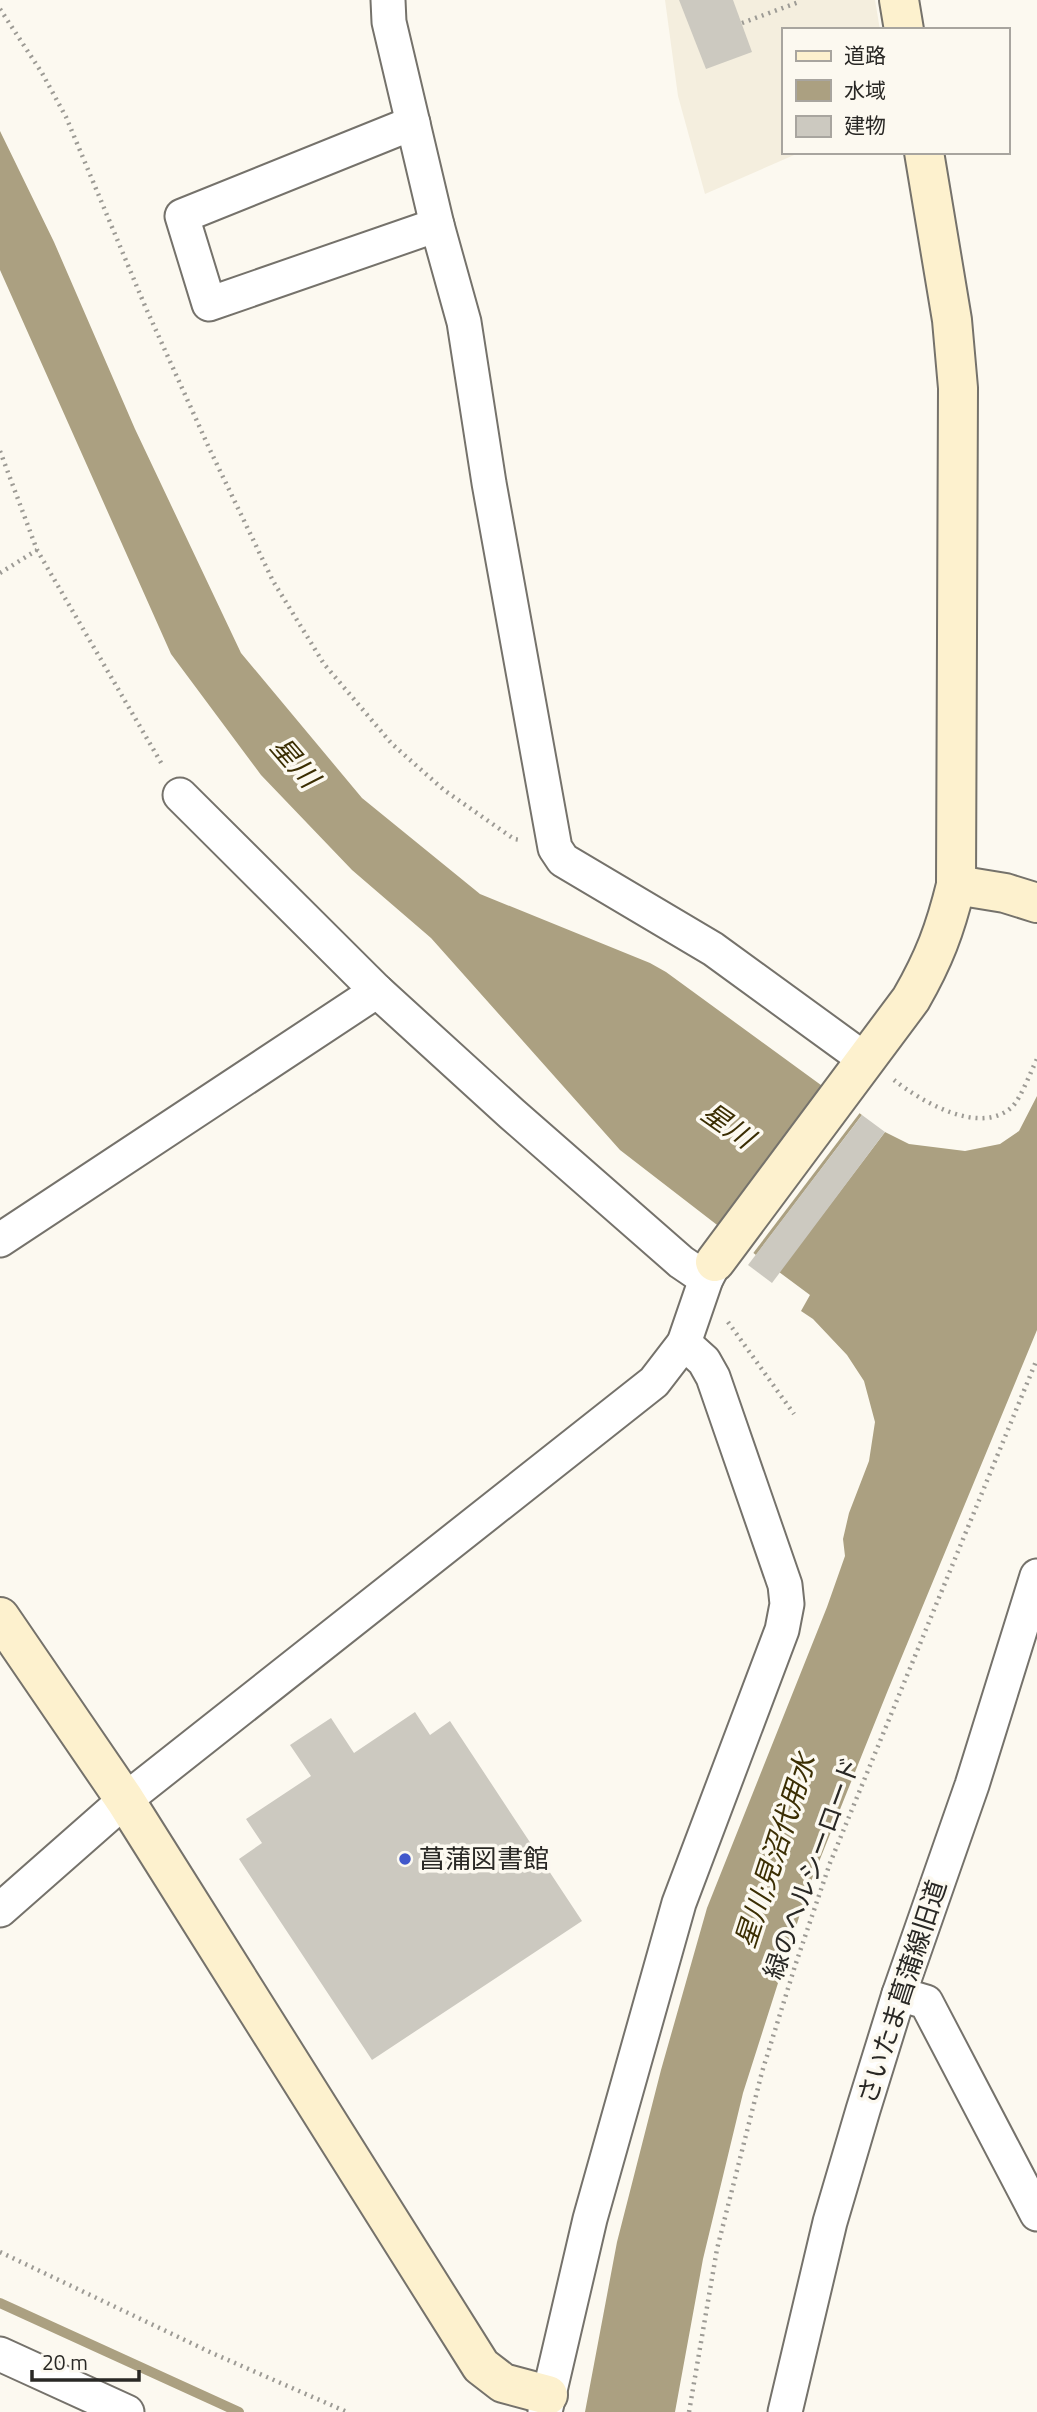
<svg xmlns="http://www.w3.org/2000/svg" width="1037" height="2412" viewBox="0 0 1037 2412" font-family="'Titillium Web','Noto Sans JP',sans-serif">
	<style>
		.built { fill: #f4eede }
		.water { fill: #aba081 }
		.pier { fill: #fcf9f0 }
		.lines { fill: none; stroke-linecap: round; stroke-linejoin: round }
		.stream { stroke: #aba081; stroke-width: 10 }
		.building { fill: #ccc9c0 }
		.street-casing { stroke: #75726b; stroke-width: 37 }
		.secondary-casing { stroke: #75726b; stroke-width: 42 }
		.path { stroke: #9d9b95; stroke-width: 4.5; stroke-dasharray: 2 5; stroke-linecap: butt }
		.street { stroke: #fff; stroke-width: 33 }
		.secondary { stroke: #fdf1ce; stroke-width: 38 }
		.poi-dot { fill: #4158cb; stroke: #fcf9f0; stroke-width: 2.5 }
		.labels { text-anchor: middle; stroke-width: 7; stroke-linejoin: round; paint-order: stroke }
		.poi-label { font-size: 26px; fill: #292825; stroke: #fcf9f0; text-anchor: start }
		.street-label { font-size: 26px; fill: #292825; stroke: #fcf9f0 }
		.water-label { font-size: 28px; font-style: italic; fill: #3b2e03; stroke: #fcf9f0 }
	</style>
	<rect width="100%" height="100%" fill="#fcf9f0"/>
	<polygon class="built" points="665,0 875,0 880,30 783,30 783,152 801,152 705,194 678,96"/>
	<g class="water">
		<polygon points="0,131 54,242 135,429 241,653 362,798 480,894 650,963 666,972 862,1115 756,1255 620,1150 431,938 352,870 261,775 171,654 0,270"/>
		<polygon points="1037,1096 1037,1330 888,1690 808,1889 743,2093 703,2259 675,2412 585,2412 617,2242 661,2070 707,1908 827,1607 845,1556 843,1539 849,1513 869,1461 875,1422 864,1381 847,1355 813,1319 801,1311 810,1295 779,1272 885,1132 909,1144 965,1151 1000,1144 1019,1131"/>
	</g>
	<polygon class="pier" points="827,1085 862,1110 751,1256 717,1230"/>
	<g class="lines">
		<polyline class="stream" points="0,2303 239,2412"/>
	</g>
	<g class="building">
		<polygon points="679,0 733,0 752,52 706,69"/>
		<polygon points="862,1115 885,1132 772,1283 748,1265"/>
		<polygon points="415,1712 430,1735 450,1721 582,1921 372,2060 239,1859 262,1843 246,1819 311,1776 290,1745 331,1718 354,1753"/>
	</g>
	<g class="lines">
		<defs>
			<g id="street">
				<polyline points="388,0 389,22 437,225 464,322 489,483 555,848 563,860 713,949 867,1061"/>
				<polyline points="413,123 182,216 209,304 437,225"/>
				<polyline points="180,795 377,991 512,1114 681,1262 706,1279"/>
				<polyline points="0,1240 377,991"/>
				<polyline points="0,1910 125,1800 654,1382 684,1343 706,1279 715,1262"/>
				<polyline points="899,1994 926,2002 1037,2214"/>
				<polyline points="0,2354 127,2412"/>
				<polyline points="545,2412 590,2219 679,1903 782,1630 787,1604 785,1585 713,1377 704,1361 684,1343"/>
				<polyline points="785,2412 830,2222 863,2110 899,1994 972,1785 1037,1576"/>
			</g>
			<g id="secondary">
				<polyline points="899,0 904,30"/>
				<polyline points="956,885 1005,893 1037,903"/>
				<path d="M715,1262L911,999C934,959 945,930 956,885L958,388L952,320L924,152"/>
				<polyline points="0,1617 125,1800 481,2366 503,2383 548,2395"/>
			</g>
		</defs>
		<use href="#street" class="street-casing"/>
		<use href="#secondary" class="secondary-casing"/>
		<g class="path">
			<polyline points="0,9 42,73 66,117 145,306 210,450 273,581 324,664 392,744 444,790 514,839 520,840"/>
			<polyline points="742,23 799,2"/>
			<polyline points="0,451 37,550 163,766"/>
			<polyline points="0,573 37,550"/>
			<path d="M894,1080C922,1102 980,1136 1012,1107C1021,1098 1031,1071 1037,1059"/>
			<polyline points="728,1322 794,1414"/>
			<polyline points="0,2252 212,2353 347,2412"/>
			<polyline points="689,2412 717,2249 762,2072 795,1966 830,1863 1037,1359"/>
		</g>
		<use href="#street" class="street"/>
		<use href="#secondary" class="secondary"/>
	</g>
	<circle class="poi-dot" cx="405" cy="1859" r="7"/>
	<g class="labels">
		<g class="poi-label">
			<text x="419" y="1868">菖蒲図書館</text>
		</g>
		<g class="street-label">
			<text transform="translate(812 1868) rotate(-70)" y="9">緑のヘルシーロード</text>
			<text transform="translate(902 1992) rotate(-72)" y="9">さいたま菖蒲線旧道</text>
		</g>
		<g class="water-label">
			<text transform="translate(295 762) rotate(49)" y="10">星川</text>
			<text transform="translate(728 1125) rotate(35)" y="10">星川</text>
			<text transform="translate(775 1851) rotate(-72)" y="10">星川;見沼代用水</text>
		</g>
	</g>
	<rect x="782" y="28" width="228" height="126" fill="#fcf9f0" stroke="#a8a59f" stroke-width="2"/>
	<rect x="796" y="51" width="35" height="10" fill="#fdf1ce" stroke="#a8a59f" stroke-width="2"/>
	<text x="844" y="63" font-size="21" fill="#292825">道路</text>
	<rect x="796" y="80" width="35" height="21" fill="#aba081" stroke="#a8a59f" stroke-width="2"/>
	<text x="844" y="98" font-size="21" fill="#292825">水域</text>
	<rect x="796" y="116" width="35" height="21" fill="#ccc9c0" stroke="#a8a59f" stroke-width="2"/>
	<text x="844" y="133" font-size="21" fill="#292825">建物</text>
	<path d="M32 2370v10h107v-10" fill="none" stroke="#292825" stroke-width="3.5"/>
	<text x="42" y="2370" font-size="21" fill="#292825" stroke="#fcf9f0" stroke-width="5" paint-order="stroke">20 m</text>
</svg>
